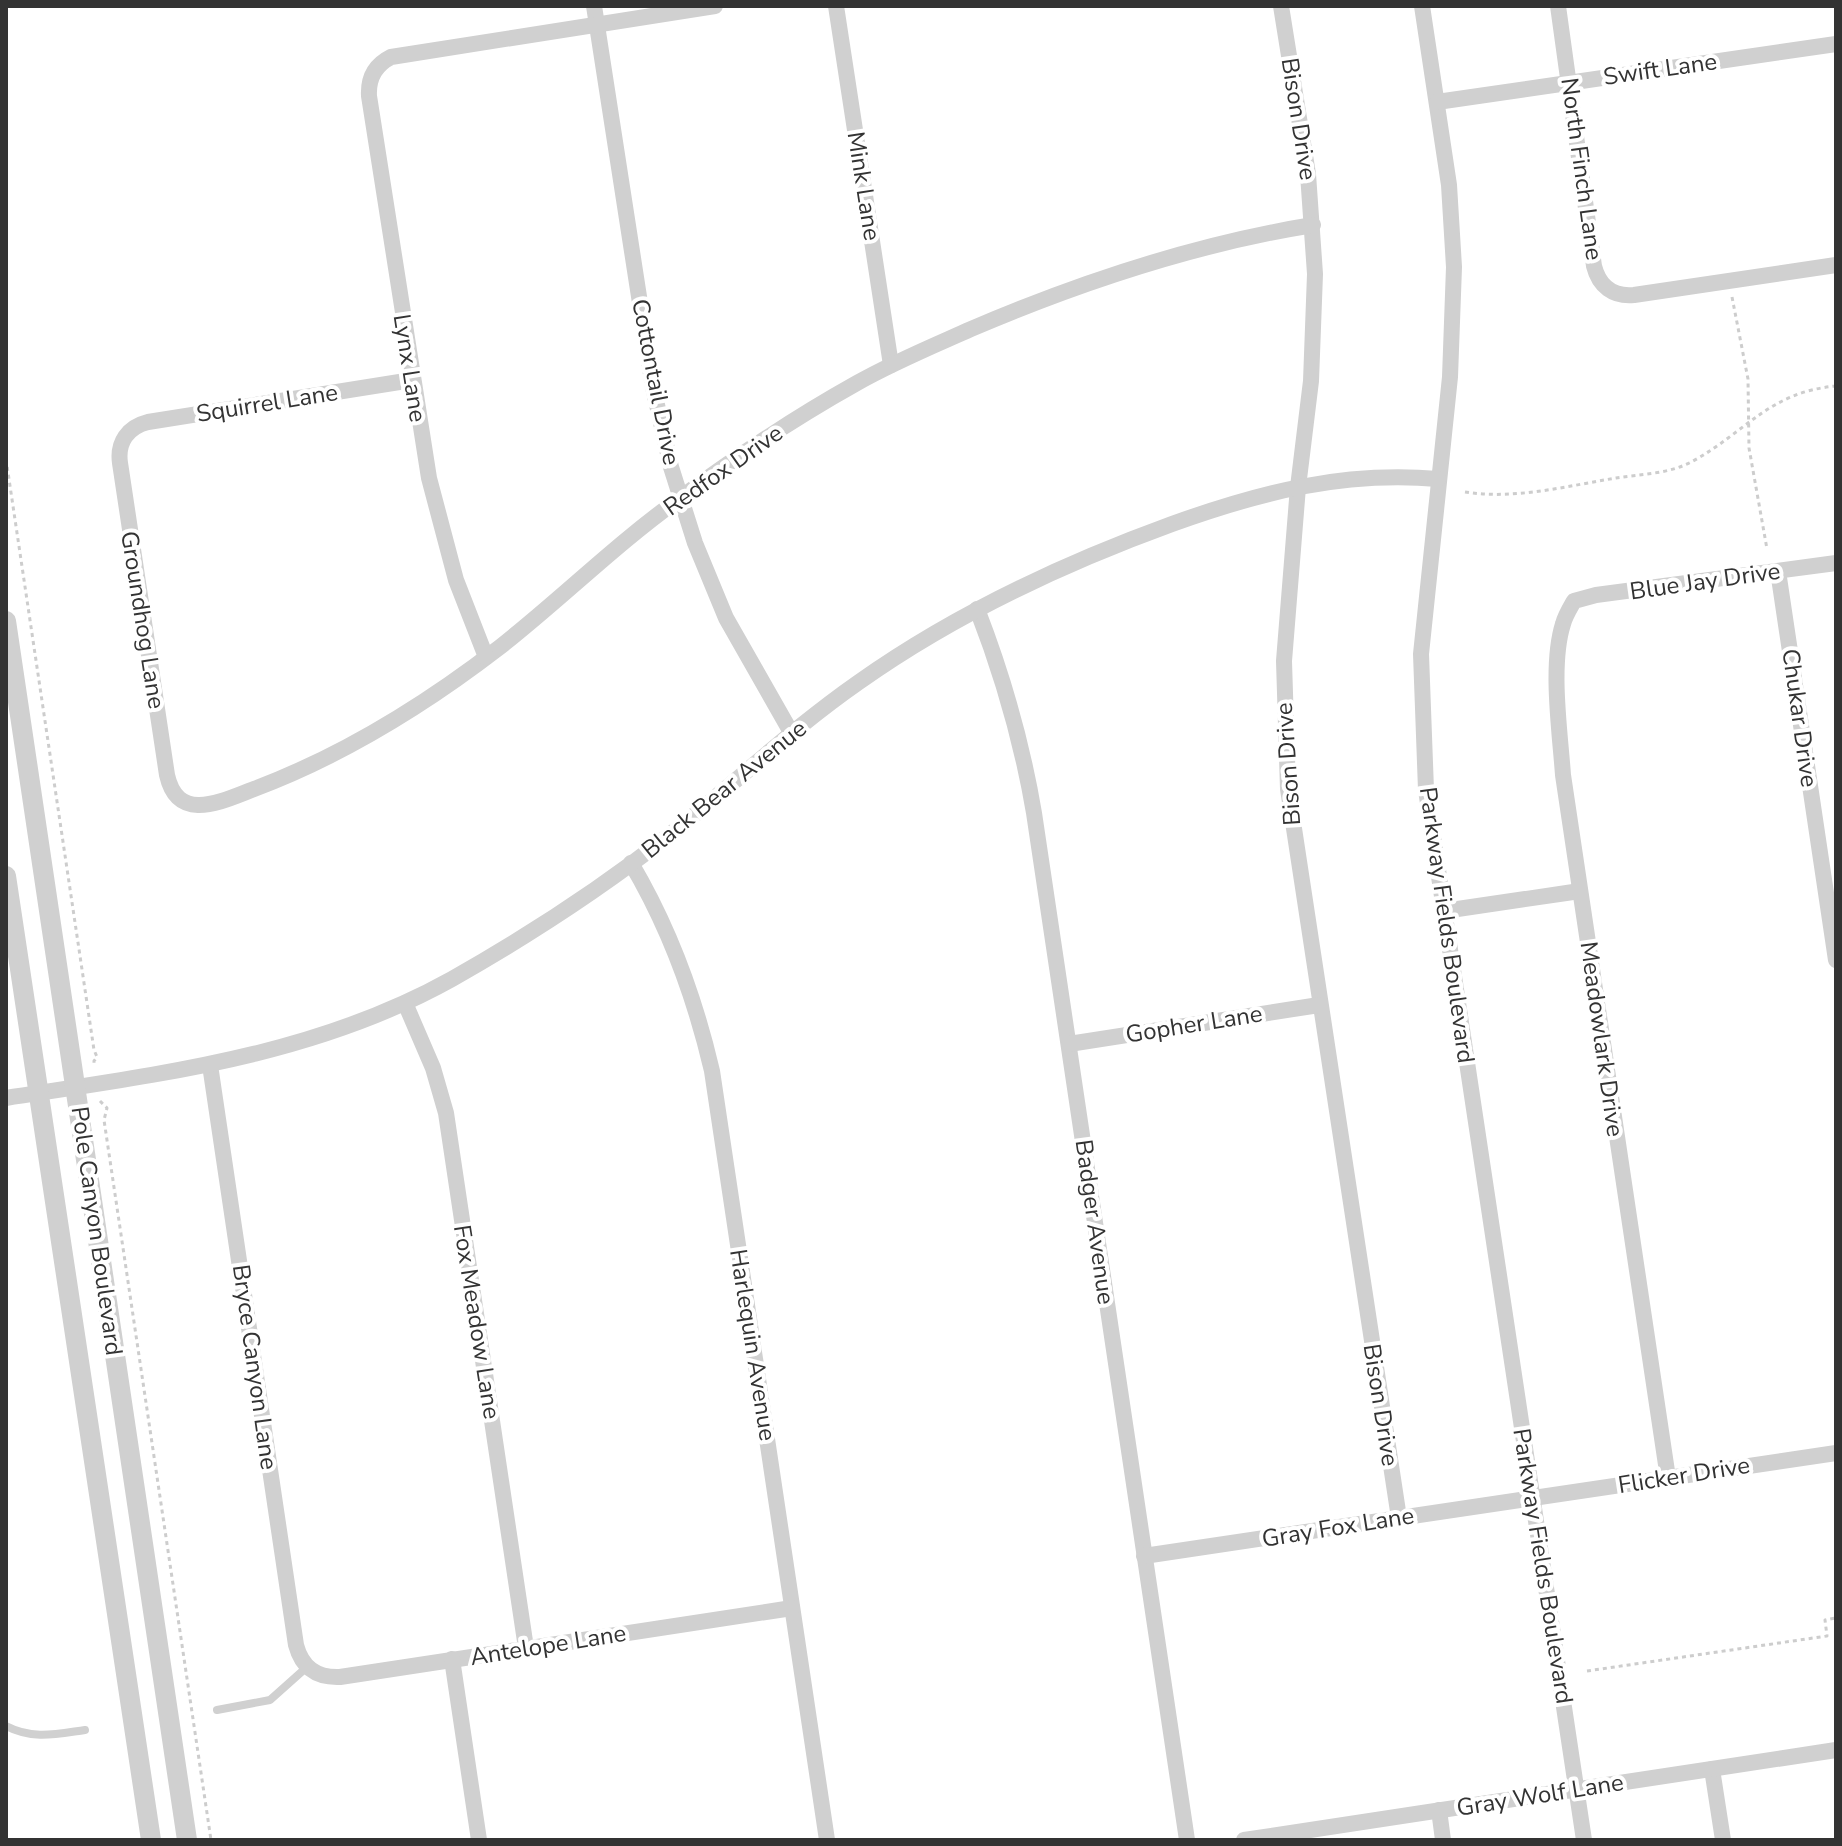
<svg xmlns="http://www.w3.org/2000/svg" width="1842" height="1846" viewBox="0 0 1842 1846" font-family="'Nunito Sans',sans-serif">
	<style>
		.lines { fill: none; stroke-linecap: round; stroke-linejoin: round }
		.path { stroke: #cdcdcd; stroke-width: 3; stroke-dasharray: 4 4; stroke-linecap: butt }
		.service { stroke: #d0d0d0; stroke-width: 8 }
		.minor { stroke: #d0d0d0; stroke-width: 16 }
		.tertiary { stroke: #d0d0d0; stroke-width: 20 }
		.labels { text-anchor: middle; stroke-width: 8; stroke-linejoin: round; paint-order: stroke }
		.street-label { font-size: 24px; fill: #333; stroke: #fff }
	</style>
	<rect width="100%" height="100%" fill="#fff"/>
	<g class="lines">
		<g class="path">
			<polyline points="1732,297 1748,379 1749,448 1767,549"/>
			<polyline points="6,459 94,1050 97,1057 94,1061 94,1066"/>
			<path d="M1465,492C1514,500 1567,486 1616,478C1641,474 1670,474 1693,461C1746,432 1769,392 1836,386"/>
			<polyline points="100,1101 107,1108 104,1120 211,1840"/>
			<polyline points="1587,1671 1827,1636 1825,1620 1836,1618"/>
		</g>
		<g class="service">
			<polyline points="217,1710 270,1700 307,1667"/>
			<path d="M6,1726C33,1740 56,1734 85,1730"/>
		</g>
		<g class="minor">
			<polyline points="594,6 653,387 671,467 695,543 726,618 792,734"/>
			<polyline points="836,6 891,365"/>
			<polyline points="1281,6 1308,174 1315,274 1311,381 1298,487 1284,661 1288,789 1399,1518"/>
			<polyline points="1422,6 1449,185 1454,267 1450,377 1421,654 1426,790 1584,1840"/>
			<path d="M1558,6L1594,266C1599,286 1613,297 1634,295L1836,265"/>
			<polyline points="1437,102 1836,44"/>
			<path d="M412,380L148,422C128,427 117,442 120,463L167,775C178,824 222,801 254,789C342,756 426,704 500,647C561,599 616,544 679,499C736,457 796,417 857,383C894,362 933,346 971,329C1081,282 1195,244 1313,225"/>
			<polyline points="1778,571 1836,960"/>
			<path d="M977,609C1003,676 1022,742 1034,813L1187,1840"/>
			<path d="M486,657L456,580L429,478L369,96C368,78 375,65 391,57L715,6"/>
			<path d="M631,863C670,929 695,998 712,1071L827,1840"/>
			<polyline points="1444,911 1580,891"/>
			<polyline points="405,1003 433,1068 446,1113 526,1648"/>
			<polyline points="1069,1044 1319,1005"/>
			<path d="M210,1065L296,1645C302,1667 316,1678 340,1677L792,1608"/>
			<path d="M6,1098C160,1074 314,1056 452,979C528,936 603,887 672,833C735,783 793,728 859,682C955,614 1062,564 1172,524C1261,492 1343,471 1438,479"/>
			<path d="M1668,1478L1563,775C1560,732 1550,665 1563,624C1565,616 1570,608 1574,601L1596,595L1836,563"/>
			<polyline points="1144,1556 1836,1453"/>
			<polyline points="452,1659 479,1840"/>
			<polyline points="1712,1769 1723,1840"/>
			<polyline points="1439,1810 1443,1840"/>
			<polyline points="1244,1840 1836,1750"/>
		</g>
		<g class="tertiary">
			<polyline points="6,621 187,1840"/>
			<polyline points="6,876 151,1840"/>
		</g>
	</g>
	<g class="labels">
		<g class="street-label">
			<text transform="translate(1660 69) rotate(-8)" y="8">Swift Lane</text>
			<text transform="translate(1299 119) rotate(81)" y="8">Bison Drive</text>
			<text transform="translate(1582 169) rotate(82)" y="8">North Finch Lane</text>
			<text transform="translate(864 186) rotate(81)" y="8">Mink Lane</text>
			<text transform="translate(410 368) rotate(81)" y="8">Lynx Lane</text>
			<text transform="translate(656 382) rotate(79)" y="8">Cottontail Drive</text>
			<text transform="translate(267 403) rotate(-9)" y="8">Squirrel Lane</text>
			<text transform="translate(723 470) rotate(-35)" y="8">Redfox Drive</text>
			<text transform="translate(1705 581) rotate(-8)" y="8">Blue Jay Drive</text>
			<text transform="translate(143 620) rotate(81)" y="8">Groundhog Lane</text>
			<text transform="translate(1800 718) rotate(82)" y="8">Chukar Drive</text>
			<text transform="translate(1288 764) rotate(-94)" y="8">Bison Drive</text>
			<text transform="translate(724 789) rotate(-39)" y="8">Black Bear Avenue</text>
			<text transform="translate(1447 925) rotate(82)" y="8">Parkway Fields Boulevard</text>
			<text transform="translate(1194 1024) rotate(-9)" y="8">Gopher Lane</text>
			<text transform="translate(1602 1039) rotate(82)" y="8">Meadowlark Drive</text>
			<text transform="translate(1095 1222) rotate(82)" y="8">Badger Avenue</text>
			<text transform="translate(97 1231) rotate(82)" y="8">Pole Canyon Boulevard</text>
			<text transform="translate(477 1322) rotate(81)" y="8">Fox Meadow Lane</text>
			<text transform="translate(753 1345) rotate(81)" y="8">Harlequin Avenue</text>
			<text transform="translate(255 1367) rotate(82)" y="8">Bryce Canyon Lane</text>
			<text transform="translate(1381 1405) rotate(81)" y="8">Bison Drive</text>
			<text transform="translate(1684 1475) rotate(-9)" y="8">Flicker Drive</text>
			<text transform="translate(1338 1527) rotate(-9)" y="8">Gray Fox Lane</text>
			<text transform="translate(1543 1566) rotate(81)" y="8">Parkway Fields Boulevard</text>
			<text transform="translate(548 1645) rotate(-9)" y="8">Antelope Lane</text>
			<text transform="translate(1540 1795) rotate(-9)" y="8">Gray Wolf Lane</text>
		</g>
	</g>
	<rect width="1842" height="1846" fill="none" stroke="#333333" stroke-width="16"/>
</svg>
